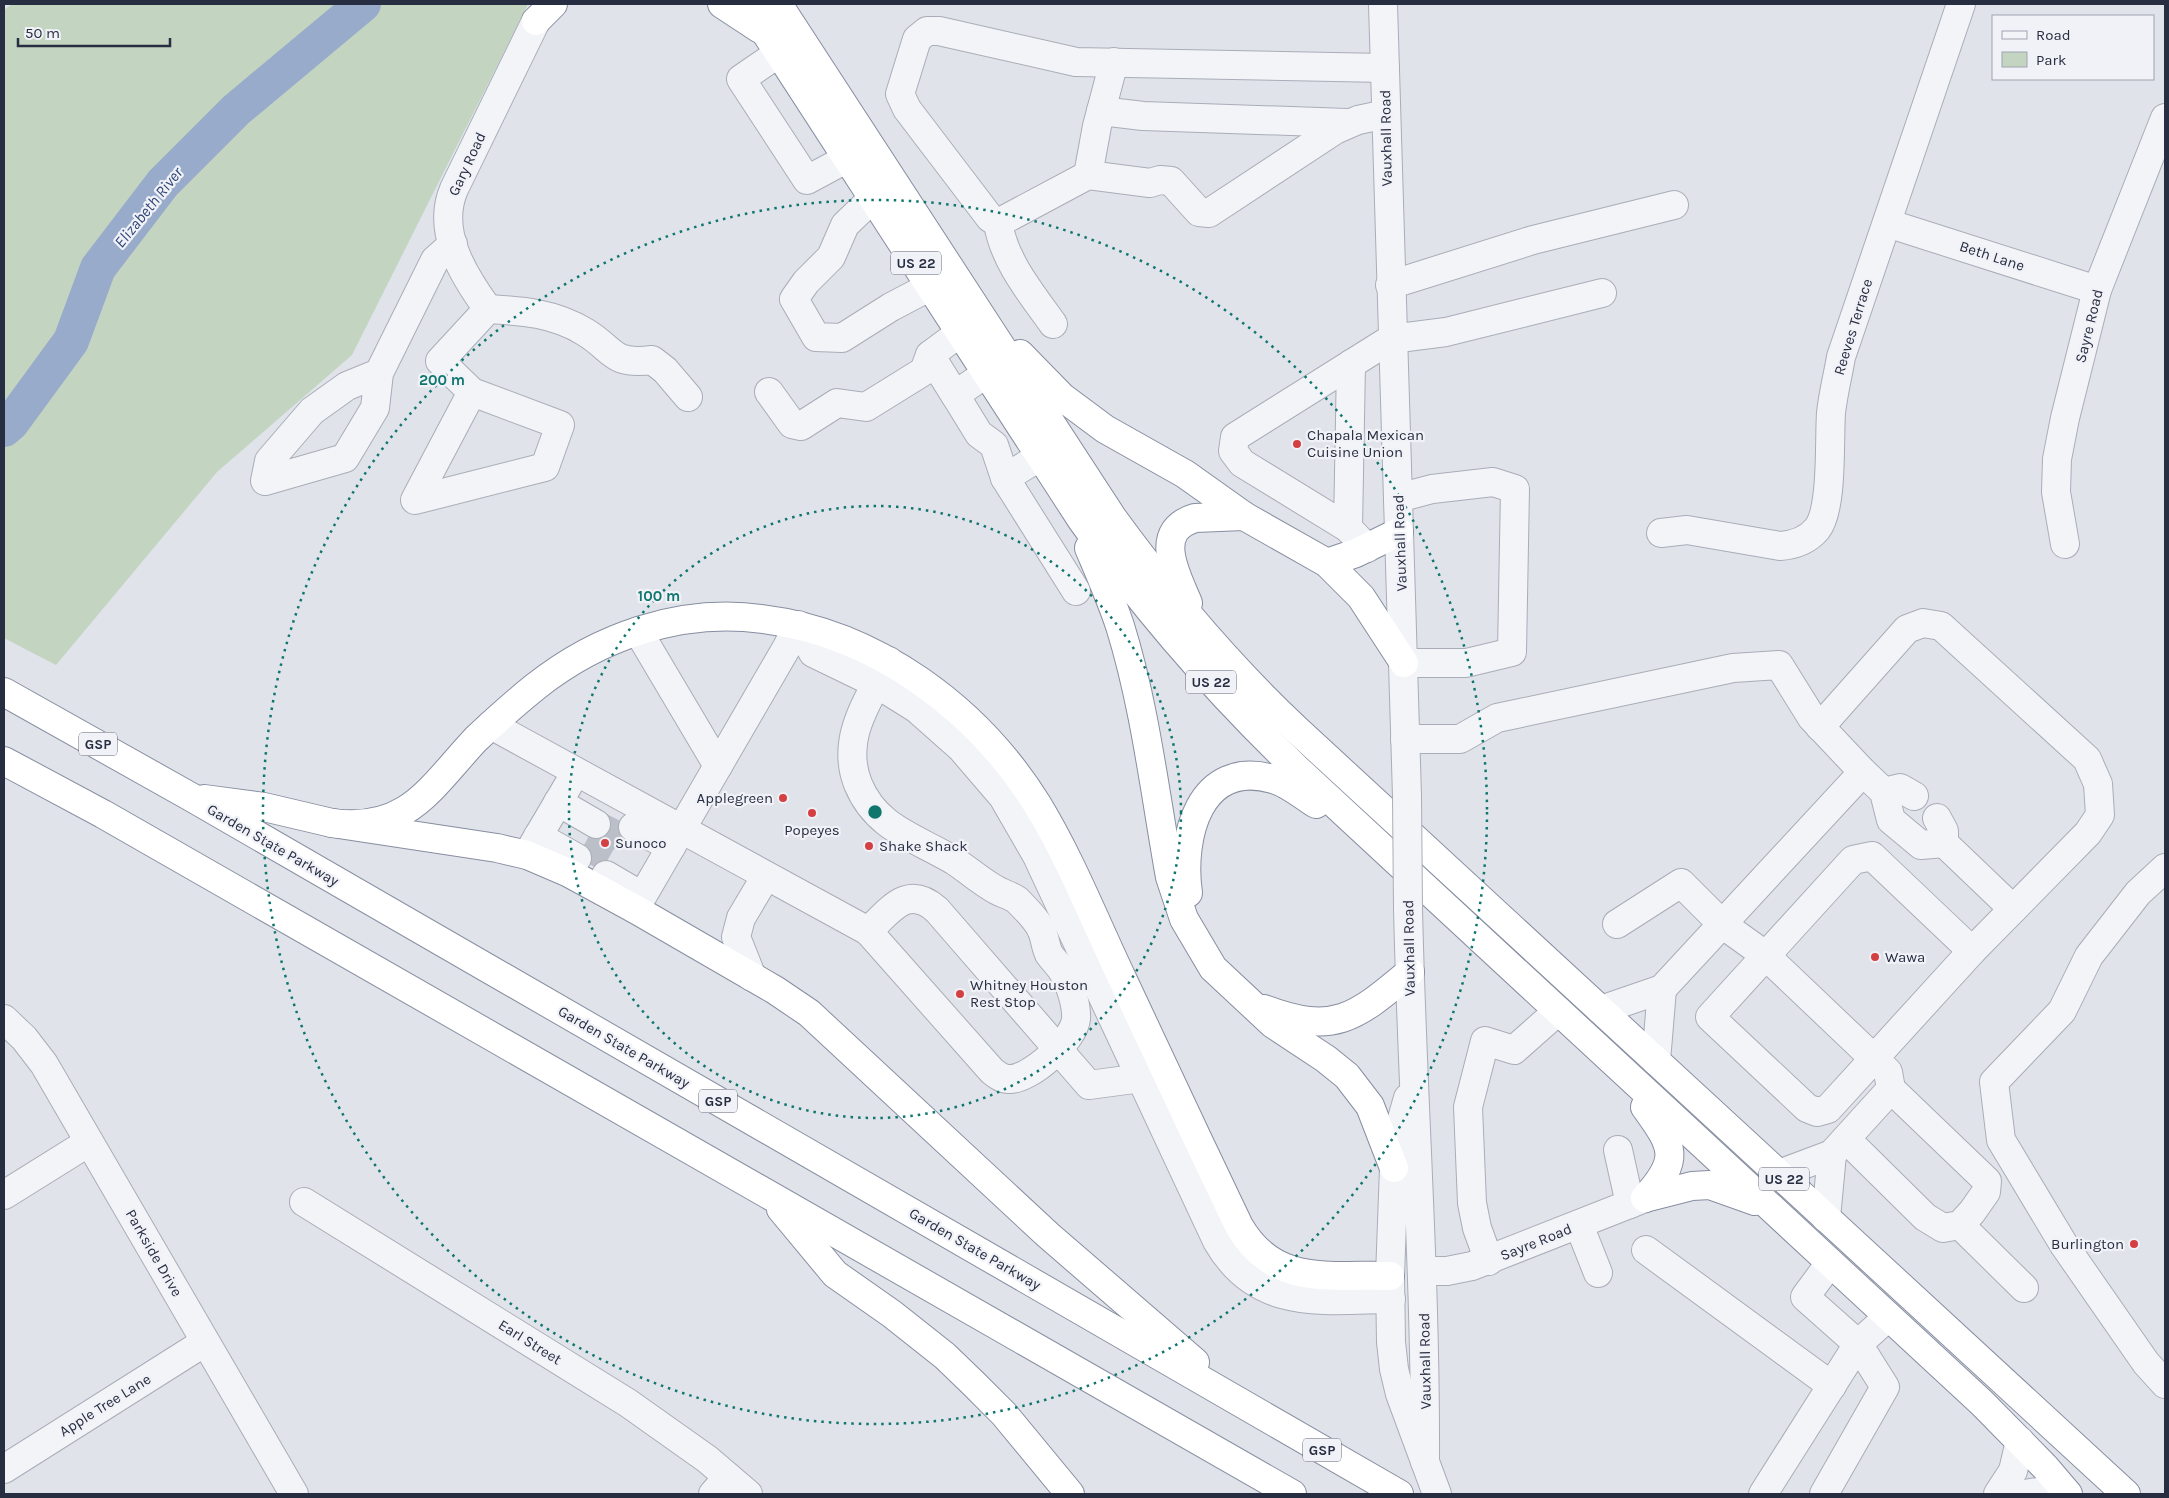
<svg xmlns="http://www.w3.org/2000/svg" width="2169" height="1498" viewBox="0 0 2169 1498" font-family="Karla,sans-serif">
	<style>
		.green { fill: #c3d4c1 }
		.lines { fill: none; stroke-linecap: round; stroke-linejoin: round }
		.river { stroke: #99abcb; stroke-width: 36 }
		.minor-tunnel { stroke: #bbbfc8; stroke-width: 28; stroke-dasharray: 28 14; stroke-linecap: butt }
		.minor-casing { stroke: #a9adb8; stroke-width: 30 }
		.highway-casing { stroke: #878ea1; stroke-width: 30 }
		.minor { stroke: #f3f4f8; stroke-width: 28 }
		.highway { stroke: #fff; stroke-width: 28 }
		.minor-bridge-casing { stroke: #a9adb8; stroke-width: 30; stroke-linecap: butt }
		.minor-bridge { stroke: #f3f4f8; stroke-width: 28 }
		.ring { fill: none; stroke: #0f766e; stroke-width: 2.5; stroke-dasharray: 2.5 5 }
		.poi-dot { fill: #d44042; stroke: #f0f2f7; stroke-width: 2 }
		.labels { text-anchor: middle; stroke-width: 4.5; stroke-linejoin: round; paint-order: stroke }
		.shield { fill: #f0f2f7; stroke: #646978; stroke-width: 1 }
		.shield-label { font-size: 14px; font-weight: bold; fill: #282e42 }
		.street-label { font-size: 15px; fill: #282e42; stroke: #f0f2f7 }
		.poi-label { font-size: 15px; fill: #282e42; stroke: #f0f2f7; text-anchor: start }
		.water-label { font-size: 16px; font-style: italic; fill: #304778; stroke: #f0f2f7 }
		.centre { fill: #0f766e; stroke: #f0f2f7; stroke-width: 2.5 }
		.ring-label { font-size: 15px; text-anchor: middle; font-weight: bold; fill: #0f766e; stroke: #f0f2f7; stroke-width: 4.5; stroke-linejoin: round; paint-order: stroke }
	</style>
	<rect width="100%" height="100%" fill="#e0e3ea"/>
	<polygon class="green" points="12,4 528,4 352,355 217,472 56,665 4,638 4,10"/>
	<g class="lines">
		<polyline class="river" points="4,429 11,423 71,341 98,268 163,183 236,110 363,4"/>
		<g class="minor-tunnel">
			<polyline points="596,824 626,840"/>
			<polyline points="584,845 614,862"/>
		</g>
		<defs>
			<g id="minor">
				<polyline points="1383,4 1407,796"/>
				<polyline points="779,53 741,79 807,180 848,158"/>
				<polyline points="1385,68 1076,62 939,31 927,31 917,39 900,94 907,109 990,218 998,223 1088,175 1150,183 1160,180 1171,181 1199,212 1209,213 1335,130 1358,120 1386,114"/>
				<polyline points="1101,111 1143,116 1347,123"/>
				<polyline points="1088,175 1097,126 1114,62"/>
				<polyline points="873,198 845,225 831,257 806,282 794,299 816,337 842,338 891,307 931,286"/>
				<path d="M998,223C1004,261 1031,293 1053,324"/>
				<polyline points="1887,223 2097,290"/>
				<polyline points="1390,285 1533,240 1674,205"/>
				<path d="M488,309C463,275 436,231 454,189L536,21"/>
				<path d="M488,309C523,311 554,313 585,332C615,350 610,365 652,360L665,370L688,397"/>
				<polyline points="930,355 955,395 987,373"/>
				<polyline points="379,373 347,386 312,411 269,461 265,481 345,458 375,408 379,373 435,260 453,244"/>
				<polyline points="472,392 415,500 545,467 560,425 472,392 440,361 488,309"/>
				<polyline points="769,392 792,424 801,426 837,403 866,407 924,371 930,355 961,332"/>
				<polyline points="955,395 979,434 994,445 1005,478"/>
				<polyline points="1041,456 1005,478 1076,591"/>
				<polyline points="1398,498 1432,489 1493,482 1515,489 1512,652 1466,663 1404,663"/>
				<polyline points="1348,528 1351,364"/>
				<path d="M1661,533L1687,530L1780,546C1794,545 1807,541 1817,529C1833,509 1829,441 1831,413C1833,394 1838,375 1841,357L1961,4"/>
				<polyline points="2065,544 2056,492 2057,459 2065,418 2097,290 2165,118"/>
				<polyline points="1367,548 1348,528 1242,463 1233,451 1235,437 1391,339 1446,332 1602,293"/>
				<path d="M798,625L813,653L877,684L917,709L961,748L1003,797L1037,856L1217,1241C1257,1311 1321,1300 1391,1299"/>
				<polyline points="638,631 718,766"/>
				<path d="M491,725L868,931L992,1071C997,1075 1002,1079 1009,1079C1030,1080 1074,1040 1076,1019C1077,1005 1070,984 1063,972C1059,965 1053,960 1049,954C1045,946 1045,936 1041,929C1037,920 1024,907 1017,900C1010,895 1000,893 993,888C979,880 967,869 953,860C914,837 876,828 858,784C840,739 868,700 889,661"/>
				<polyline points="1820,727 1907,629 1923,623 1941,626 2087,759 2098,784 2100,815 2088,833 1972,951"/>
				<polyline points="1405,739 1460,739 1497,718 1733,668 1779,665 1812,718 1863,772 1662,989 1601,1010"/>
				<polyline points="1863,772 1884,792 1891,820 1921,845 1944,843 2013,909"/>
				<polyline points="1884,792 1900,788 1914,796"/>
				<polyline points="558,802 596,824"/>
				<polyline points="1937,818 1944,831 1944,843"/>
				<polyline points="633,827 671,847"/>
				<polyline points="538,836 577,858"/>
				<polyline points="527,855 576,772"/>
				<polygon points="1872,856 1972,951 1828,1109 1817,1112 1807,1108 1710,1017 1853,860"/>
				<polyline points="2165,868 2138,893 2089,956 2062,1011 1994,1082 2001,1140 2064,1245 2146,1363 2165,1384"/>
				<polyline points="606,875 642,896"/>
				<path d="M1408,908C1412,1093 1426,1277 1425,1462"/>
				<polyline points="635,909 787,647 798,625"/>
				<polyline points="1617,924 1681,883 1722,924 1765,955 1888,1072 1891,1089 1832,1154 1779,1174"/>
				<path d="M868,931C890,911 907,883 937,910L1089,1085L1149,1077L1159,1078"/>
				<polyline points="752,977 736,937 741,918 766,876"/>
				<polyline points="4,1019 24,1038 44,1064 294,1494"/>
				<polyline points="1656,1061 1662,989"/>
				<polyline points="1408,1098 1397,1136 1394,1168 1390,1276 1391,1342 1394,1369 1400,1394 1437,1494"/>
				<polyline points="1846,1139 1925,1217 1943,1228 1960,1225 1972,1212 1986,1192 1987,1181 1891,1089"/>
				<polyline points="1618,1150 1630,1204"/>
				<polyline points="4,1195 89,1142"/>
				<polyline points="304,1202 628,1403 707,1459 748,1494"/>
				<polyline points="1826,1218 1832,1154"/>
				<polyline points="1579,1225 1598,1273"/>
				<polyline points="1960,1225 2024,1288"/>
				<polyline points="1646,1250 1832,1386"/>
				<polyline points="1489,1261 1477,1228 1472,1203 1468,1107 1485,1041 1514,1050 1558,1011"/>
				<polyline points="1423,1271 1447,1271 1472,1266 1645,1198"/>
				<polyline points="4,1469 205,1342"/>
				<polyline points="713,1494 728,1477"/>
				<polyline points="1763,1494 1858,1344 1805,1297 1830,1263"/>
				<polyline points="1824,1494 1885,1387 1858,1344 1888,1317"/>
				<polyline points="1998,1494 2013,1471 2020,1441"/>
				<polyline points="2024,1494 2051,1490 2067,1494"/>
			</g>
			<g id="highway">
				<polyline points="722,4 760,29"/>
				<path d="M747,4L1081,519C1145,610 1217,692 1297,769L1982,1403L2045,1467L2068,1494"/>
				<path d="M778,4L1112,517C1168,594 1228,665 1297,730L2126,1494"/>
				<polyline points="536,21 553,4"/>
				<polyline points="1020,354 1062,397 1105,429 1185,474 1244,516 1327,563 1361,597 1404,663"/>
				<path d="M1089,548C1100,574 1111,599 1120,626C1145,706 1155,794 1170,877L1184,919L1213,968L1273,1024L1326,1059L1347,1076L1370,1106L1394,1168"/>
				<polyline points="1327,563 1356,553 1399,532"/>
				<path d="M1188,603C1177,576 1151,531 1195,518L1244,516"/>
				<polyline points="4,692 191,797 1399,1494"/>
				<polyline points="4,761 103,814 1292,1494"/>
				<polyline points="204,799 264,807 332,823 497,848 527,855 569,873 635,909 775,990 809,1013 1048,1235 1195,1362"/>
				<path d="M332,823C408,833 430,788 476,739C495,721 515,703 535,687C599,636 681,608 762,619C876,633 977,708 1037,804C1070,858 1094,919 1121,976C1160,1059 1199,1143 1239,1226C1274,1287 1329,1274 1390,1276"/>
				<path d="M1188,893C1180,838 1199,758 1273,779C1288,783 1302,795 1316,804"/>
				<path d="M1264,1009C1335,1036 1356,1017 1410,972"/>
				<path d="M1645,1107C1674,1147 1681,1159 1645,1198"/>
				<polyline points="1645,1198 1692,1186 1710,1185 1755,1201"/>
				<polyline points="781,1209 835,1274 892,1314 945,1356 974,1384 1004,1414 1070,1494"/>
			</g>
		</defs>
		<use href="#minor" class="minor-casing"/>
		<use href="#highway" class="highway-casing"/>
		<use href="#minor" class="minor"/>
		<use href="#highway" class="highway"/>
		<defs>
			<polyline id="minor-bridge" points="1407,796 1408,908"/>
		</defs>
		<use href="#minor-bridge" class="minor-bridge-casing"/>
		<use href="#minor-bridge" class="minor-bridge"/>
	</g>
	<g class="ring">
		<circle cx="875" cy="812" r="306"/>
		<circle cx="875" cy="812" r="612"/>
	</g>
	<g class="poi-dot">
		<circle cx="1297" cy="444" r="5"/>
		<circle cx="783" cy="798" r="5"/>
		<circle cx="812" cy="813" r="5"/>
		<circle cx="605" cy="843" r="5"/>
		<circle cx="869" cy="846" r="5"/>
		<circle cx="1875" cy="957" r="5"/>
		<circle cx="960" cy="994" r="5"/>
		<circle cx="2134" cy="1244" r="5"/>
	</g>
	<g class="labels">
		<g class="shield">
			<rect x="891" y="251.5" width="50" height="23" rx="4"/>
			<rect x="1186" y="670.5" width="50" height="23" rx="4"/>
			<rect x="79" y="732.5" width="38" height="23" rx="4"/>
			<rect x="699" y="1089.5" width="38" height="23" rx="4"/>
			<rect x="1759" y="1167.5" width="50" height="23" rx="4"/>
			<rect x="1303" y="1438.5" width="38" height="23" rx="4"/>
		</g>
		<g class="shield-label">
			<text x="916" y="268">US 22</text>
			<text x="1211" y="687">US 22</text>
			<text x="98" y="749">GSP</text>
			<text x="718" y="1106">GSP</text>
			<text x="1784" y="1184">US 22</text>
			<text x="1322" y="1455">GSP</text>
		</g>
		<g class="street-label">
			<text transform="translate(1386 138) rotate(-91)" y="5">Vauxhall Road</text>
			<text transform="translate(467 164) rotate(-65)" y="5">Gary Road</text>
			<text transform="translate(1992 256) rotate(18)" y="5">Beth Lane</text>
			<text transform="translate(2089 326) rotate(-76)" y="5">Sayre Road</text>
			<text transform="translate(1853 327) rotate(-73)" y="5">Reeves Terrace</text>
			<text transform="translate(1400 543) rotate(-92)" y="5">Vauxhall Road</text>
			<text transform="translate(273 845) rotate(30)" y="5">Garden State Parkway</text>
			<text transform="translate(1409 948) rotate(-91)" y="5">Vauxhall Road</text>
			<text transform="translate(624 1047) rotate(30)" y="5">Garden State Parkway</text>
			<text transform="translate(1536 1242) rotate(-22)" y="5">Sayre Road</text>
			<text transform="translate(975 1249) rotate(30)" y="5">Garden State Parkway</text>
			<text transform="translate(154 1253) rotate(60)" y="5">Parkside Drive</text>
			<text transform="translate(530 1342) rotate(32)" y="5">Earl Street</text>
			<text transform="translate(1425 1361) rotate(-91)" y="5">Vauxhall Road</text>
			<text transform="translate(105 1405) rotate(-32)" y="5">Apple Tree Lane</text>
		</g>
		<g class="poi-label">
			<text x="1307" y="440">Chapala Mexican<tspan x="1307" dy="17">Cuisine Union</tspan></text>
			<text x="773" y="803" text-anchor="end">Applegreen</text>
			<text x="812" y="835" text-anchor="middle">Popeyes</text>
			<text x="615" y="848">Sunoco</text>
			<text x="879" y="851">Shake Shack</text>
			<text x="1885" y="962">Wawa</text>
			<text x="970" y="990">Whitney Houston<tspan x="970" dy="17">Rest Stop</tspan></text>
			<text x="2124" y="1249" text-anchor="end">Burlington</text>
		</g>
		<g class="water-label">
			<text transform="translate(148 207) rotate(-51)" y="6">Elizabeth River</text>
		</g>
	</g>
	<circle cx="875" cy="812" r="8" class="centre"/>
	<g class="ring-label">
		<text x="442" y="385">200 m</text>
		<text x="659" y="601">100 m</text>
	</g>
	<rect width="2169" height="1498" fill="none" stroke="#282e42" stroke-width="10"/>
	<rect x="1992" y="15" width="162" height="65" fill="#f0f2f7" stroke="#a0a4af"/>
	<rect x="2002" y="31" width="25" height="8" fill="#f3f4f8" stroke="#a0a4af"/>
	<text x="2036" y="40" font-size="15" fill="#282e42">Road</text>
	<rect x="2002" y="52" width="25" height="15" fill="#c3d4c1" stroke="#a0a4af"/>
	<text x="2036" y="65" font-size="15" fill="#282e42">Park</text>
	<path d="M18 38v8h152v-8" fill="none" stroke="#282e42" stroke-width="2.5"/>
	<text x="25" y="38" font-size="15" fill="#282e42" stroke="#f0f2f7" stroke-width="4" paint-order="stroke">50 m</text>
</svg>
